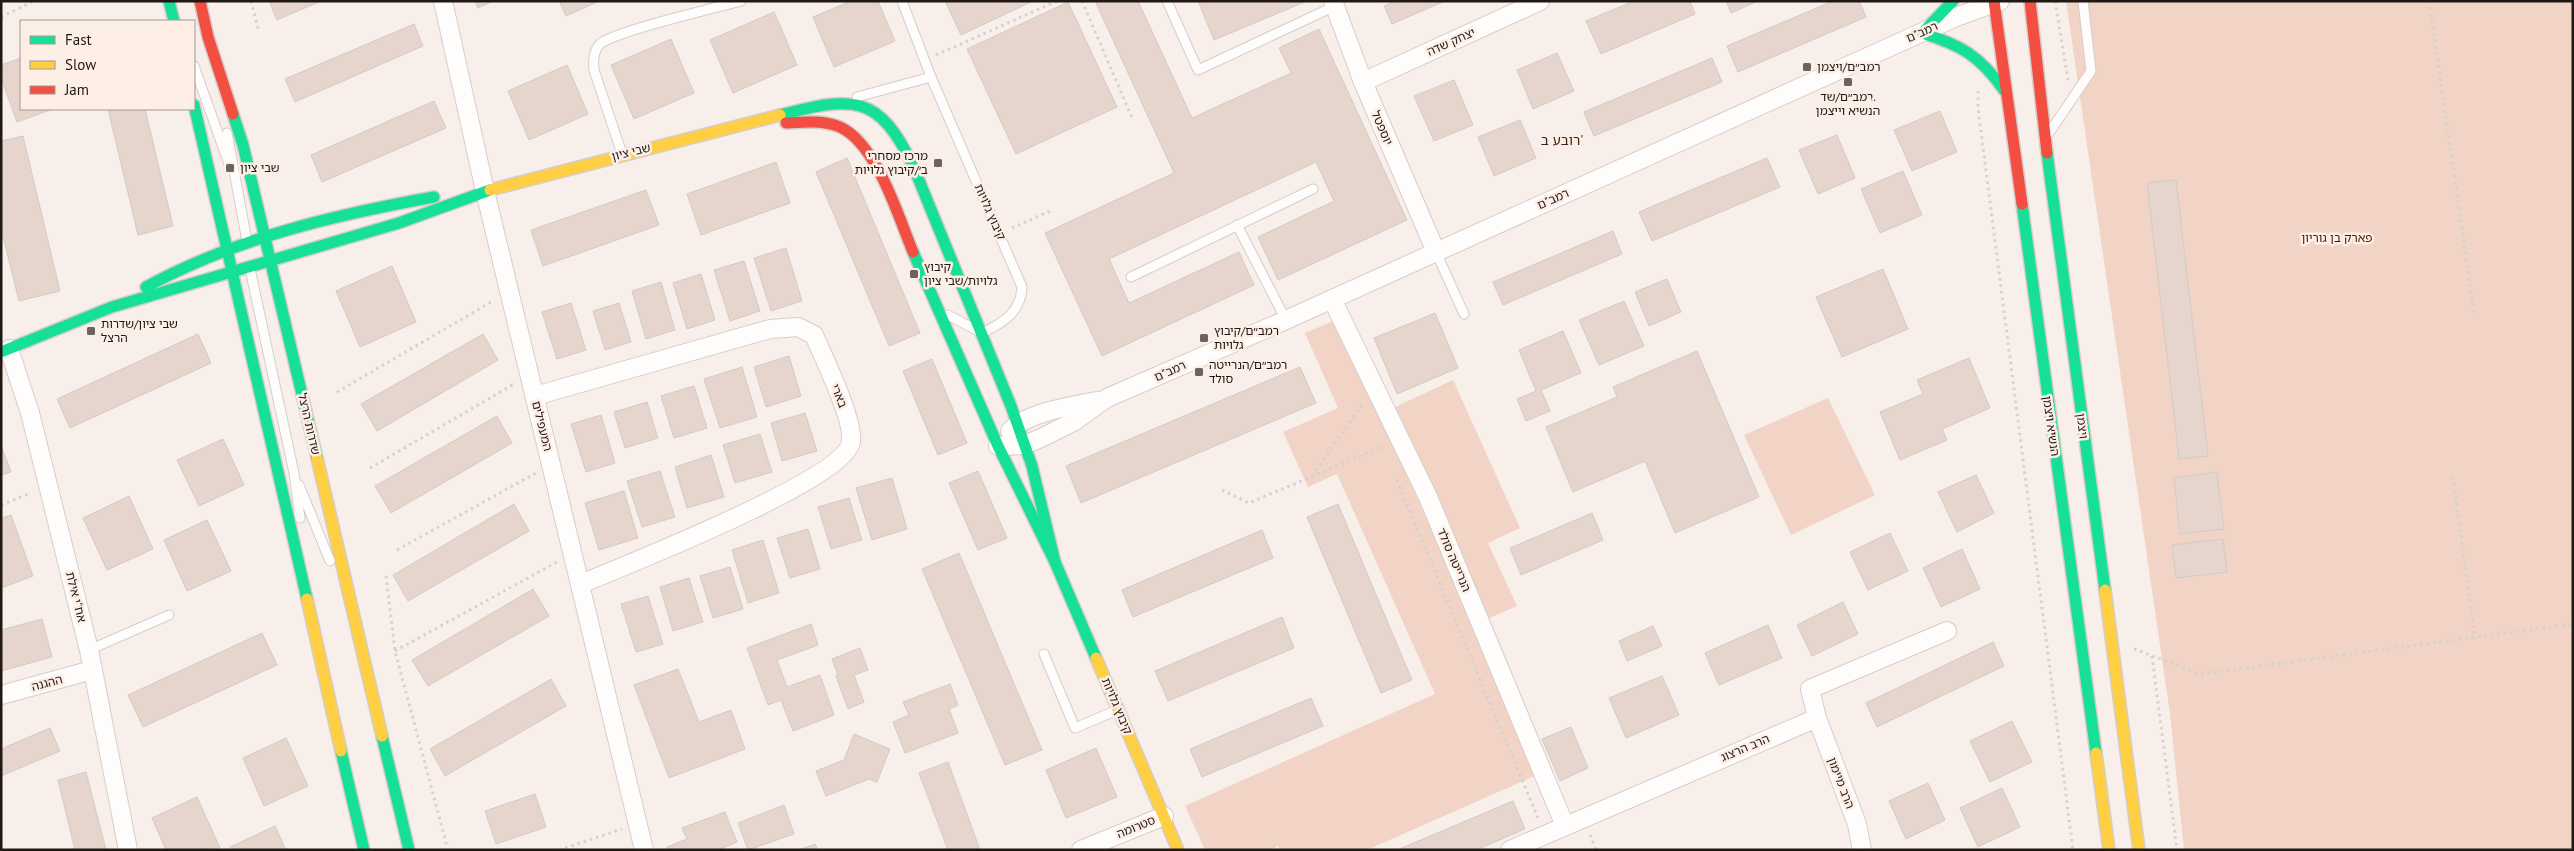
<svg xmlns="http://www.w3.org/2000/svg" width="2574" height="851" viewBox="0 0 2574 851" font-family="'PT Sans','Noto Sans Hebrew',sans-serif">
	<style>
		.green { fill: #f1d4c5 }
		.building { fill: #e6d5cc; stroke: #d3cac6 }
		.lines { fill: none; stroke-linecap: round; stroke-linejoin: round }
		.lane-casing { stroke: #d6cdc9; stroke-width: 11 }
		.street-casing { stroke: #d6cdc9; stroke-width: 20 }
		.fast-casing { stroke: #d6cdc9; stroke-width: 14 }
		.slow-casing { stroke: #d6cdc9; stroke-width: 14 }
		.jam-casing { stroke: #d6cdc9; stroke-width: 14 }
		.path { stroke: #d4d1d0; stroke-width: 3; stroke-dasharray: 2.5 4; stroke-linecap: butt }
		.lane { stroke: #fefdfc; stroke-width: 9 }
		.street { stroke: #fefdfc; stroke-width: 18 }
		.fast { stroke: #16e098; stroke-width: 11 }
		.slow { stroke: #ffcf43; stroke-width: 11 }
		.jam { stroke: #f24e42; stroke-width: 11 }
		.poi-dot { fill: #6c635f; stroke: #fdeee6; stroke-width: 2 }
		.labels { text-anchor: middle; stroke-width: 5; stroke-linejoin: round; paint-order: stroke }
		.street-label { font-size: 12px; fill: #201813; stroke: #fdeee6 }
		.poi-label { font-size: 12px; fill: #201813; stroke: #fdeee6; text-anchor: start }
		.park-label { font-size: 12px; fill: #471c01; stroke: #fdeee6 }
		.neighbourhood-label { font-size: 14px; fill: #3a281e; stroke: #fdeee6 }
	</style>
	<rect width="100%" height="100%" fill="#f8efeb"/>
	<g class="green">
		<polygon points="2066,1 2573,1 2573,850 2184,850 2170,714"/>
		<polygon points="1338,319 1539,774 1367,850 1280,850 1278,846 1271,850 1205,850 1185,806 1435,694 1337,474 1308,487 1283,432 1338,408 1305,333"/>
		<polygon points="1453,380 1520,528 1488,543 1517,606 1487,619 1393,408"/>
		<polygon points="1828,398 1875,495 1791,535 1744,435"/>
	</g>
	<g class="building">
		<polygon points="269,1 321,1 277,20"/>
		<polygon points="475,1 493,1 478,8"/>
		<polygon points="559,1 597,1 597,2 566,16"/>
		<polygon points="851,1 878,1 895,41 834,67 813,17"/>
		<polygon points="945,1 1033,1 961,35"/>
		<polygon points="1095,1 1138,1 1192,118 1291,73 1279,48 1319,29 1407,220 1278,280 1258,237 1334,201 1316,162 1109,259 1129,303 1239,252 1254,285 1102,356 1045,233 1174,173"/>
		<polygon points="1198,1 1307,1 1214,40"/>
		<polygon points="1396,1 1445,1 1392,24 1384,6"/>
		<polygon points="1634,1 1690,1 1695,14 1601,54 1586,21"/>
		<polygon points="1726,1 1758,1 1731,13"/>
		<polygon points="1833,1 1859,1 1866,17 1738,72 1727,46"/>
		<polygon points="1068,2 1117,107 1016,154 967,49"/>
		<polygon points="774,12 797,65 733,93 710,40"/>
		<polygon points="414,24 423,46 295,102 285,79"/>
		<polygon points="671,39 694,93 634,119 611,65"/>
		<polygon points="1557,53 1574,91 1533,109 1517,70"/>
		<polygon points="21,58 21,109 53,109 17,122 1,78 1,65"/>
		<polygon points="1712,58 1722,82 1594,136 1584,112"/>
		<polygon points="567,65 588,114 529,140 508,91"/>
		<polygon points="1454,80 1473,125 1434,141 1414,96"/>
		<polygon points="434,101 446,128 322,182 311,155"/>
		<polygon points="108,109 145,109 173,226 138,235"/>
		<polygon points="1940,111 1957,152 1912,171 1894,130"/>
		<polygon points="1520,120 1536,158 1494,176 1478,137"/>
		<polygon points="1837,135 1855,178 1818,194 1799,150"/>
		<polygon points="23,136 60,291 19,301 1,228 1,141"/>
		<polygon points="847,158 920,333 889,346 816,172"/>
		<polygon points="1767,158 1780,187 1652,241 1639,212"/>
		<polygon points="776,162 790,203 701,235 687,194"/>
		<polygon points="1903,171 1922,215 1880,233 1861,189"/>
		<polygon points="2176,180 2208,456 2179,459 2147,183"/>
		<polygon points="646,190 659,225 543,266 531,230"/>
		<polygon points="1613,231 1622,254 1503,305 1493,282"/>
		<polygon points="786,248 802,301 771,311 754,258"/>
		<polygon points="744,261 760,311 730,321 714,270"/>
		<polygon points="392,266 416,322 360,347 336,291"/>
		<polygon points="1883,269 1908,329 1842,357 1816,297"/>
		<polygon points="701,274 715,320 687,329 673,283"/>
		<polygon points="1667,279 1681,312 1649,326 1635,292"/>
		<polygon points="661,282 675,330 646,339 632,291"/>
		<polygon points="1624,301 1644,346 1599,365 1579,320"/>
		<polygon points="571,303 586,350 557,359 542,312"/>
		<polygon points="619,303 631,342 605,350 593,311"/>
		<polygon points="1435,313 1458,368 1397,394 1374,338"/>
		<polygon points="1563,331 1581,373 1541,390 1550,411 1526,421 1517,399 1536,391 1519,350"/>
		<polygon points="198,334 211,363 70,428 57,399"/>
		<polygon points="483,334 498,360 377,431 361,404"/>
		<polygon points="1697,351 1759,497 1675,533 1645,461 1573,492 1546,427 1617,397 1613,387"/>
		<polygon points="789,356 801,396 766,407 754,367"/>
		<polygon points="1969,358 1990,408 1942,429 1947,440 1900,460 1880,412 1923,394 1917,380"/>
		<polygon points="932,359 967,443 938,455 903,371"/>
		<polygon points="742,367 757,417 720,428 704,379"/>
		<polygon points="1300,367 1316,403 1081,503 1066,466"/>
		<polygon points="694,386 707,428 674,438 661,396"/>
		<polygon points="647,402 658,438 625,448 614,412"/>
		<polygon points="805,413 817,451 782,461 771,423"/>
		<polygon points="601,415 615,463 586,472 571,424"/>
		<polygon points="497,416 512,443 391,513 375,486"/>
		<polygon points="760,434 772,472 735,483 723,445"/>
		<polygon points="223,439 244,485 199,506 177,460"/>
		<polygon points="1,445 11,472 1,475"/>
		<polygon points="711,455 724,497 687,508 675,467"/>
		<polygon points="660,471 675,517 642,527 627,481"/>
		<polygon points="978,471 1007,538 978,550 949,483"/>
		<polygon points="2217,472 2224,529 2180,534 2174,478"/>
		<polygon points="1976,475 1994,513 1957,532 1938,492"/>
		<polygon points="892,478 907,529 872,540 856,488"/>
		<polygon points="624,491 638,538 599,550 585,503"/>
		<polygon points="129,496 153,549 107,570 83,518"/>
		<polygon points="849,498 862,540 831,549 818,507"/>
		<polygon points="514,504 529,531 408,601 393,575"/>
		<polygon points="1338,504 1412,680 1381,693 1307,517"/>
		<polygon points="1592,513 1603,540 1521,575 1510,548"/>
		<polygon points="11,515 33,576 1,588 1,518"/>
		<polygon points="207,520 231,571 187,591 164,540"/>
		<polygon points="808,529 820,569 790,578 777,538"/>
		<polygon points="1262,530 1273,558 1133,617 1122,590"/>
		<polygon points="1890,533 1908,571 1868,590 1850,552"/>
		<polygon points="2223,539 2227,572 2176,578 2172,545"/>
		<polygon points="763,540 779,593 748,603 732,550"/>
		<polygon points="1962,549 1980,589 1941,607 1923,568"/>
		<polygon points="959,553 1042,750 1005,765 922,569"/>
		<polygon points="730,567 743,609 713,618 700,576"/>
		<polygon points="689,578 703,622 673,631 660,587"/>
		<polygon points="533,589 549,616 428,686 412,660"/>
		<polygon points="648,596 663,644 636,652 621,604"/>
		<polygon points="1843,602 1858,634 1812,656 1797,625"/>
		<polygon points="1282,617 1294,648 1168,701 1155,671"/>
		<polygon points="42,619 52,657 1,671 1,630"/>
		<polygon points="811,624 818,645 777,660 787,687 820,675 834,715 793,731 781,700 768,705 747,648"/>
		<polygon points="1768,625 1782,658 1719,685 1705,653"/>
		<polygon points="1653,626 1662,646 1627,661 1619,641"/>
		<polygon points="262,633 277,665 143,727 128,695"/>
		<polygon points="1993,642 2004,666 1877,727 1866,703"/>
		<polygon points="860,648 868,670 854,675 864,702 848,709 836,676 838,675 832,659"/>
		<polygon points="678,669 699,722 731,710 745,749 669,778 634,685"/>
		<polygon points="1662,676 1679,715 1626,738 1609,698"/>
		<polygon points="551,679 566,706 445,776 430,749"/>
		<polygon points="950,684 958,705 949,709 958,733 905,753 893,722 909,715 903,702"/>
		<polygon points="1311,698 1323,726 1202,777 1190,749"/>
		<polygon points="2012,721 2032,762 1990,782 1970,741"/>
		<polygon points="1571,727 1588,768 1560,781 1542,739"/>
		<polygon points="50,728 60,751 1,776 1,749"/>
		<polygon points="854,734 890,749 877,782 869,779 826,796 816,771 844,760"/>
		<polygon points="286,738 308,786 264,806 243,758"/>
		<polygon points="1096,748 1117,797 1066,818 1046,770"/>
		<polygon points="948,762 980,850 948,850 919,773"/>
		<polygon points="86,772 106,850 75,850 58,780"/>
		<polygon points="1928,783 1945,820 1906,839 1889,801"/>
		<polygon points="2002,788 2020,827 1978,847 1960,808"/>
		<polygon points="535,794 546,827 496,844 485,811"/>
		<polygon points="197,797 220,848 166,850 152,818"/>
		<polygon points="1513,801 1525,829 1476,850 1397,850"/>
		<polygon points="784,805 794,834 748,850 738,823"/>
		<polygon points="725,812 737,842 718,850 669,850 667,847 687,839 682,828"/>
		<polygon points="275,826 286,850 232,850 230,847"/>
		<polygon points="815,844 818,850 799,850"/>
	</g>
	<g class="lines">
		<defs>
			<g id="lane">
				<path d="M902,1L931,77L1022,287C1021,312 1003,323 982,333L948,315"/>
				<polyline points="1167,1 1198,70 1335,6"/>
				<polyline points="194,66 229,164"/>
				<polyline points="857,97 931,77"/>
				<polyline points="227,133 247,241"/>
				<polyline points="2049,133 2091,71 2083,1"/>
				<path d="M622,154L594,70C593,61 593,51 600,44C615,31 716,8 741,1"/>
				<polyline points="1237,225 1286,320"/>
				<polyline points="1436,252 1464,314"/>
				<polyline points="250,269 294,473 300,518"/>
				<polyline points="1131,277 1313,189"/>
				<polyline points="299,485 330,561"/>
				<polyline points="89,650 169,615"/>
				<polyline points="1044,654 1075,728 1117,710"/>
			</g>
			<g id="street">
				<polyline points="443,1 485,191 644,850"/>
				<polyline points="1333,1 1363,82 1436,252"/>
				<polyline points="1363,82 1540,1"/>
				<polyline points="1332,299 1428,497 1565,826"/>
				<polyline points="9,349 30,413 89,650 128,850"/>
				<path d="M535,396L770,329L798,327L814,335C824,359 854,419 851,442C844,480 623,566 581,584"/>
				<path d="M1010,431C1027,412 1072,406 1097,401"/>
				<polyline points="998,446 1024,445 1041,438 1075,421 1107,398 1286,320 1956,17 2000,1"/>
				<polyline points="1,695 92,670"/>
				<polyline points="1817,718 1857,824 1862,850"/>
				<polyline points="1081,850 1164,816"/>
				<polyline points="1510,850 1817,718 1810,689 1947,631"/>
			</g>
			<g id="fast">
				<polyline points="169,1 174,21"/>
				<path d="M1953,1L1922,33C1961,45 1980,56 2004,90"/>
				<polyline points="194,105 307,599"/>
				<polyline points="233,114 243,145 317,458"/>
				<path d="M780,115C853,96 879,93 914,168L1011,406L1032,466L1055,562"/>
				<polyline points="2047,153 2105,590"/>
				<polyline points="2022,204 2096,753"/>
				<polyline points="913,252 998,446 1055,562 1096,658"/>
				<path d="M146,287C236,238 334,215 434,197"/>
				<polyline points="1,352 112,307 399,223 490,190"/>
				<polyline points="382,736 409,850"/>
				<polyline points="341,751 364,850"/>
			</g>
			<g id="slow">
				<polyline points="490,190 780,115"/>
				<polyline points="317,458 382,736"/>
				<polyline points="2105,590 2139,850"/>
				<polyline points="307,599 341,751"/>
				<polyline points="1096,658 1178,850"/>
				<polyline points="2096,753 2109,850"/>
			</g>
			<g id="jam">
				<polyline points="200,1 208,37 233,114"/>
				<polyline points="1994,1 2022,204"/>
				<polyline points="2030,1 2047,153"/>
				<path d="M786,123C803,122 823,120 840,127C877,144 898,216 913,252"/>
			</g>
		</defs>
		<use href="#lane" class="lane-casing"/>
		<use href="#street" class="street-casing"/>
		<use href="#fast" class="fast-casing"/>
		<use href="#slow" class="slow-casing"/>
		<use href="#jam" class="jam-casing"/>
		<g class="path">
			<polyline points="251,1 259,32"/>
			<polyline points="1082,1 1133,120"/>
			<polyline points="2055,1 2068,80"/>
			<polyline points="2429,1 2474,312"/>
			<polyline points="1,17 34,1"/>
			<polyline points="936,55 1057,1"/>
			<polyline points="1978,91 1978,108 2073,850"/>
			<polyline points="1012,228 1050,211"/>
			<polyline points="337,392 493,301"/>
			<polyline points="370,468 514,384"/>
			<polyline points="1312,476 1363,403"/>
			<polyline points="2453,477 2475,639"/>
			<polyline points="1397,480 1538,818"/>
			<polyline points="1222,490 1249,503 1384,446"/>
			<polyline points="1,505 31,493"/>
			<polyline points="397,550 536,473"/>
			<polyline points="386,576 395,651 448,850"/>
			<polyline points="2134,649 2201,674 2573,624"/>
			<polyline points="395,651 557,562"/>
			<polyline points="2152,656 2177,850"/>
			<polyline points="1590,835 1596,850"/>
			<polyline points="559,850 622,829"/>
		</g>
		<use href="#lane" class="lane"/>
		<use href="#street" class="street"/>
		<use href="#fast" class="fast"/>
		<use href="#slow" class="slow"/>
		<use href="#jam" class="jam"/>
	</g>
	<g class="poi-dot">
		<rect x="1802" y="62" width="10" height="10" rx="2.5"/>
		<rect x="1843" y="77" width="10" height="10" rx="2.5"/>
		<rect x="933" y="158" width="10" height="10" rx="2.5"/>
		<rect x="225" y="163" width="10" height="10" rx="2.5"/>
		<rect x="909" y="269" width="10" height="10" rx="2.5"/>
		<rect x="86" y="326" width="10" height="10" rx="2.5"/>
		<rect x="1199" y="333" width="10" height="10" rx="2.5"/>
		<rect x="1194" y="367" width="10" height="10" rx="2.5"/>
	</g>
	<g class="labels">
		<g class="street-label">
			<text transform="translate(1922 32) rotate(-24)" y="4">רמב"ם</text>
			<text transform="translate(1451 42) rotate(-24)" y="4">יצחק שדה</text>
			<text transform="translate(1382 128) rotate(67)" y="4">יוספטל</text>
			<text transform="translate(631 152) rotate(-14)" y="4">שבי ציון</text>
			<text transform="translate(1553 199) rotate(-24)" y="4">רמב"ם</text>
			<text transform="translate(990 212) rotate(66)" y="4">קיבוץ גלויות</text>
			<text transform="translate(1170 371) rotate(-24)" y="4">רמב"ם</text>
			<text transform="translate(839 396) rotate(68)" y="4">בארי</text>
			<text transform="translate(309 424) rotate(77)" y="4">שדרות הרצל</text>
			<text transform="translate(542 426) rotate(76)" y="4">המעפילים</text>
			<text transform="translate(2051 426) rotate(82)" y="4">הנשיא ויצמן</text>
			<text transform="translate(2082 426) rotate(83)" y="4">ויצמן</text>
			<text transform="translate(1454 560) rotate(67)" y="4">הנרייטה סולד</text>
			<text transform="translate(76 597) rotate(76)" y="4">אח"י אילת</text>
			<text transform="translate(47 683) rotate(-15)" y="4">ההגנה</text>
			<text transform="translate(1117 706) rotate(67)" y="4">קיבוץ גלויות</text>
			<text transform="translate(1745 748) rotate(-23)" y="4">הרב הרצוג</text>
			<text transform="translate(1841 783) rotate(69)" y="4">הרב מיימון</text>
			<text transform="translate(1136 827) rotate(-22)" y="4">סטרומה</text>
		</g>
		<g class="poi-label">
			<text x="1817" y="71">רמב״ם/ויצמן</text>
			<text x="1848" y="101" text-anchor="middle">רמב״ם/שד.<tspan x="1848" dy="14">הנשיא וייצמן</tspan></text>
			<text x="928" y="160" text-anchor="end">מרכז מסחרי<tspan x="928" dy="14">ב׳/קיבוץ גלויות</tspan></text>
			<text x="240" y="172">שבי ציון</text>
			<text x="924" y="271">קיבוץ<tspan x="924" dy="14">גלויות/שבי ציון</tspan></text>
			<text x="101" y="328">שבי ציון/שדרות<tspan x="101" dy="14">הרצל</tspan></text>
			<text x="1214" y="335">רמב״ם/קיבוץ<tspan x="1214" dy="14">גלויות</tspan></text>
			<text x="1209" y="369">רמב״ם/הנרייטה<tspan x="1209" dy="14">סולד</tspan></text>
		</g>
		<g class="park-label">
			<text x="2337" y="242">פארק בן גוריון</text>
		</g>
		<g class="neighbourhood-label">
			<text x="1562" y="145">רובע ב'</text>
		</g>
	</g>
	<rect width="2574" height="851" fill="none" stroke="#201813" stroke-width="5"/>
	<rect x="20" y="20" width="175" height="90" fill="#fdeee6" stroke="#a59892"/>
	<rect x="30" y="36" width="25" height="8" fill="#16e098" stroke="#a59892"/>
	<text x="65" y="45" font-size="15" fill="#201813">Fast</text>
	<rect x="30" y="61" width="25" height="8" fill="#ffcf43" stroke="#a59892"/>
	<text x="65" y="70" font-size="15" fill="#201813">Slow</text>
	<rect x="30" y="86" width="25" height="8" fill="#f24e42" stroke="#a59892"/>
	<text x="65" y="95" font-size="15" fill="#201813">Jam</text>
</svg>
